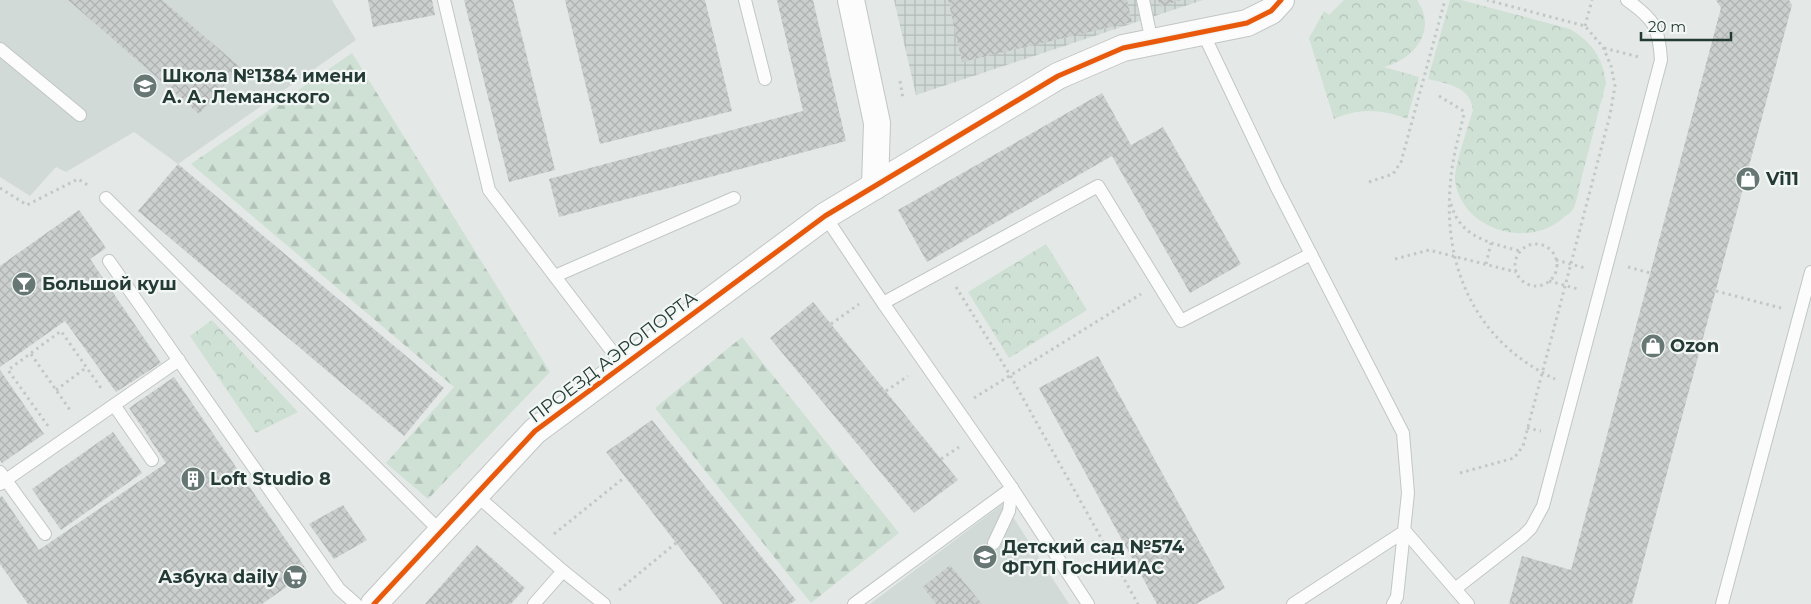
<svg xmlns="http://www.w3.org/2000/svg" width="1811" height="604" viewBox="0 0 1811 604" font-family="Montserrat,sans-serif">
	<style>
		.built { fill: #d2dad7 }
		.industrial { fill: url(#industrial-grid) }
		.forest { fill: url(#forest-firs) }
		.park { fill: url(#park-crowns) }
		.building { fill: url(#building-cross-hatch) }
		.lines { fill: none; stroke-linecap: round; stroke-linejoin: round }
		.service-casing { stroke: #c1c6c4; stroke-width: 14 }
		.minor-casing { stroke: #c1c6c4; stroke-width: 28 }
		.path { stroke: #c1c9c5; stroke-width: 3; stroke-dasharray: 2.5 4; stroke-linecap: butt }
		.service { stroke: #fbfcfb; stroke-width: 12 }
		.minor { stroke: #fbfcfb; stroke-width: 26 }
		.cycleway-casing { stroke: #f2f7f5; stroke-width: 8 }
		.cycleway { stroke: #e8590c; stroke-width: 5 }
		.labels { text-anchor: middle; stroke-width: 4.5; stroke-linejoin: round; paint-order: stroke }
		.poi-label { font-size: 18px; font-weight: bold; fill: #243a34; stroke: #f2f7f5; text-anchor: start }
		.street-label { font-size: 18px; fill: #243a34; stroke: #f2f7f5 }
	</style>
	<defs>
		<pattern id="industrial-grid" width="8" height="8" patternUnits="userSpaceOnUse" patternTransform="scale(1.25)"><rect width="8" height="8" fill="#d2dad7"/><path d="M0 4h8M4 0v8" fill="none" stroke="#b4bcb9"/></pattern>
		<pattern id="forest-firs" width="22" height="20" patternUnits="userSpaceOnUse" patternTransform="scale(1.25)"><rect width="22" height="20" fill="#cfe0d5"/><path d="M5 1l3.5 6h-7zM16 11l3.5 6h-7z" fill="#b2c1b7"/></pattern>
		<pattern id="park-crowns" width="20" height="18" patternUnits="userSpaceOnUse" patternTransform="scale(1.25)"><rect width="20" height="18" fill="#cfe0d5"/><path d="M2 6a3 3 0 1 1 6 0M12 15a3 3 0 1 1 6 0" fill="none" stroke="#b2c1b7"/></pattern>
		<pattern id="building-cross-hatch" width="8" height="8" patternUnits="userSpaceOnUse" patternTransform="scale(1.25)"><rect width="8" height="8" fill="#cbd0ce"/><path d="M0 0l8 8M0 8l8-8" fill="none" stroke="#aeb3b2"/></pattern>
	</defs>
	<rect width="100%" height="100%" fill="#e4e9e7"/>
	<g class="built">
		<polygon points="0,0 332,0 356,40 178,164 134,132 66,172 56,167 30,196 0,177"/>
		<polygon points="1004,503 1069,604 870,604"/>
	</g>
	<polygon class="industrial" points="894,0 1203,0 916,95"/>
	<g class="forest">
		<polygon points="352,53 550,372 428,499 386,463 454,387 191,164"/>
		<polygon points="742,337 899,533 811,603 655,408"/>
	</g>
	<g class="park">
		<path d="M1344,0H1417C1438,31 1414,59 1384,67L1419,77L1407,119C1382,109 1359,108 1334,119L1309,38L1324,11L1329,15Z"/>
		<path d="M1450,0H1461L1570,29C1593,43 1602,57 1606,83C1598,114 1590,145 1582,176C1579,186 1578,200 1573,209C1571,213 1565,216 1562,219C1526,249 1461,229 1455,180C1454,167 1469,124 1473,110C1470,86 1448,84 1428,79Z"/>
		<polygon points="1046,244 1087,310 1009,358 968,292"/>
		<polygon points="212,320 298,412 256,433 190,336"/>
	</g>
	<g class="building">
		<polygon points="68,0 162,0 240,67 199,114"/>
		<polygon points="368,0 432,0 435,15 373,27"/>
		<polygon points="464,0 513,0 555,170 509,182"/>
		<polygon points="565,0 705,0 732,111 600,144"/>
		<polygon points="777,0 813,0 846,141 559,217 549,179 803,111"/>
		<polygon points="948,0 1127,0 1132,22 962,62"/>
		<polygon points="1158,0 1181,0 1160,7"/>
		<polygon points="1716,0 1789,0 1792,5 1632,604 1509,604 1522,556 1571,570 1721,8"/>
		<polygon points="1102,93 1131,145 1163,127 1241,264 1190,293 1112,156 927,262 898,210"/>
		<polygon points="178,164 444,388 404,436 138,211"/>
		<polygon points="79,210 106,248 90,259 161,363 116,392 65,321 0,367 0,266"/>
		<polygon points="813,302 958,480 914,513 770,338"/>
		<polygon points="1098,356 1225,588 1196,604 1157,604 1039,388"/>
		<polygon points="0,370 44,434 2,463 0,460"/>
		<polygon points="174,377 308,572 262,604 28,604 0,564 0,497 2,496 39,550 166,463 129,408"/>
		<polygon points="652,420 796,600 790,604 723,604 606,452"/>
		<polygon points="113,432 142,473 61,530 32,489"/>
		<polygon points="343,505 367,540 334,559 309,524"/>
		<polygon points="477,545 525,588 511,604 425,604"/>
		<polygon points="950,565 982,604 936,604 923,587"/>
	</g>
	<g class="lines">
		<defs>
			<g id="service">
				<polyline points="444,0 489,190 624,367"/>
				<polyline points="745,0 765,79"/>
				<polyline points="1143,0 1152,42"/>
				<polyline points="1203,33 1277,188 1403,433 1408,493 1397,597 1393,604"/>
				<polyline points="0,49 80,115"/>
				<polyline points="106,198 441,532"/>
				<polyline points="825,216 883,303"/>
				<polyline points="109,261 339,589 356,604"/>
				<polyline points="555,276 734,198"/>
				<polyline points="114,405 152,460"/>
				<polyline points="0,472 45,534"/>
				<polyline points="0,484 179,360"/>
				<polyline points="1012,488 1088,604"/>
				<polyline points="476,495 563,571 534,604"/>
				<polyline points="994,543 1009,511 1012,488"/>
				<polyline points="563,571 604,604"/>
				<polyline points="854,604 1012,488 883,303 1098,186 1181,321 1311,254"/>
				<polyline points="1293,604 1405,531 1455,589"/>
				<path d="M1468,604L1455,589L1523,536L1531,528L1543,506L1661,60C1659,27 1654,19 1627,0"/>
				<polyline points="1722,604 1811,272"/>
			</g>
			<g id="minor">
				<polyline points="851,0 877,123 875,186"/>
				<polyline points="374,604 535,431 825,216 1058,76 1123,48 1247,23 1271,11 1281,0"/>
			</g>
		</defs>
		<use href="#service" class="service-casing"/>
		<use href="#minor" class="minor-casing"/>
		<g class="path">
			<polyline points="1585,26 1592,0"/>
			<polyline points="1604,48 1639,57"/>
			<polyline points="900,81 903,99"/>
			<path d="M1439,96L1462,110L1464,114C1459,135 1453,156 1451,177C1441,264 1474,341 1555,379"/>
			<polyline points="1369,182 1393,174 1401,162 1445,0"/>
			<polyline points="0,188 27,205 78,179 89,186"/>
			<path d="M1451,204C1460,238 1491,243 1520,251"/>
			<circle cx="1536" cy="265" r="21"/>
			<polyline points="1395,259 1429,250 1516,272"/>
			<polyline points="1556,260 1585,268"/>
			<polyline points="1486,264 1491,243"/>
			<polyline points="1628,267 1650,273"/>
			<polyline points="1549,281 1578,289"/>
			<polyline points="956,287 1010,375 1138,604"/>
			<polyline points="1716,291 1781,308"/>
			<polyline points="831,324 859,304"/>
			<polyline points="31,354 70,410"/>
			<polyline points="56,390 87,367"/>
			<polyline points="886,391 908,376"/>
			<polyline points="974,398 1141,294"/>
			<polyline points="48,426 8,370 61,331 101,388"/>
			<polyline points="1527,428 1541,431"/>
			<polyline points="941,459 959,447"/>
			<polyline points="1460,473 1514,458 1523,446 1610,115 1615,86 1611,66 1603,47 1585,26 1487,0"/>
			<polyline points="554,534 625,477"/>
			<polyline points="619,590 676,543"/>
		</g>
		<use href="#service" class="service"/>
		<use href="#minor" class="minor"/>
		<defs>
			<polyline id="cycleway" points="374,604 535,431 825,216 1058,76 1123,48 1247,23 1271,11 1281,0"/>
		</defs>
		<use href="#cycleway" class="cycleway-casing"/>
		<use href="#cycleway" class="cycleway"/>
	</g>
	<defs>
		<symbol id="school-disc" viewBox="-11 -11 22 22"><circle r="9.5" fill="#677773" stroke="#f2f7f5"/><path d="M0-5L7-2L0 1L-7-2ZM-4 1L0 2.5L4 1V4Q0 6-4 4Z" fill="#fff"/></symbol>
		<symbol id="shop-disc" viewBox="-11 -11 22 22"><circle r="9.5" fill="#677773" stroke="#f2f7f5"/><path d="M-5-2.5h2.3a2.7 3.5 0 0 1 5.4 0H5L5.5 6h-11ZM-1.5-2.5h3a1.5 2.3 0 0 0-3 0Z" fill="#fff"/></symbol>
		<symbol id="bar-disc" viewBox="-11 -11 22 22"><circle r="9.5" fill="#677773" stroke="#f2f7f5"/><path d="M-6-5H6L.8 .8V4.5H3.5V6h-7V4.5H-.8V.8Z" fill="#fff"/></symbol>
		<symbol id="building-disc" viewBox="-11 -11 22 22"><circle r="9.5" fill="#677773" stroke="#f2f7f5"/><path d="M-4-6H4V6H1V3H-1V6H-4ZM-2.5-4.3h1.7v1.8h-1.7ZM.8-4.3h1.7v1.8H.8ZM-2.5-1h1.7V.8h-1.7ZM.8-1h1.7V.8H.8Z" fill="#fff"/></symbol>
		<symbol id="supermarket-disc" viewBox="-11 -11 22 22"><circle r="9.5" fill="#677773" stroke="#f2f7f5"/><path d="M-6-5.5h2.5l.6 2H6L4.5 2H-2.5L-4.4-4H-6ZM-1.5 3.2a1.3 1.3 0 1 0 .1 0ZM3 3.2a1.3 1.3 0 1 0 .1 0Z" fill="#fff"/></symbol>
	</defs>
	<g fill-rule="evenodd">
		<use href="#school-disc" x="131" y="72" width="28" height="28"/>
		<use href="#shop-disc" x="1734" y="165" width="28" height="28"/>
		<use href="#bar-disc" x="10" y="270" width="28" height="28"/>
		<use href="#shop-disc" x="1639" y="332" width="28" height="28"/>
		<use href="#building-disc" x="179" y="465" width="28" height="28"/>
		<use href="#school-disc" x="971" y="543" width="28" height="28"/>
		<use href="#supermarket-disc" x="281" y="563" width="28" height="28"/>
	</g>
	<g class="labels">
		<g class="poi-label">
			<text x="162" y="82">Школа №1384 имени<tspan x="162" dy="21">А. А. Леманского</tspan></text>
			<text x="1766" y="185">Vi11</text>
			<text x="42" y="290">Большой куш</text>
			<text x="1670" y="352">Ozon</text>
			<text x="210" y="485">Loft Studio 8</text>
			<text x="1002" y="553">Детский сад №574<tspan x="1002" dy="21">ФГУП ГосНИИАС</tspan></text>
			<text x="278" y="583" text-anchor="end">Азбука daily</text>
		</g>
		<g class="street-label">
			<text transform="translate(613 357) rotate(-37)" y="6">ПРОЕЗД АЭРОПОРТА</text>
		</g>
	</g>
	<path d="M1641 32v8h90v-8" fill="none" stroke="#243a34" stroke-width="2.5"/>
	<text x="1648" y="32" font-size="15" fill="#243a34" stroke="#f2f7f5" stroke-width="4" paint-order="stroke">20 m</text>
</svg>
